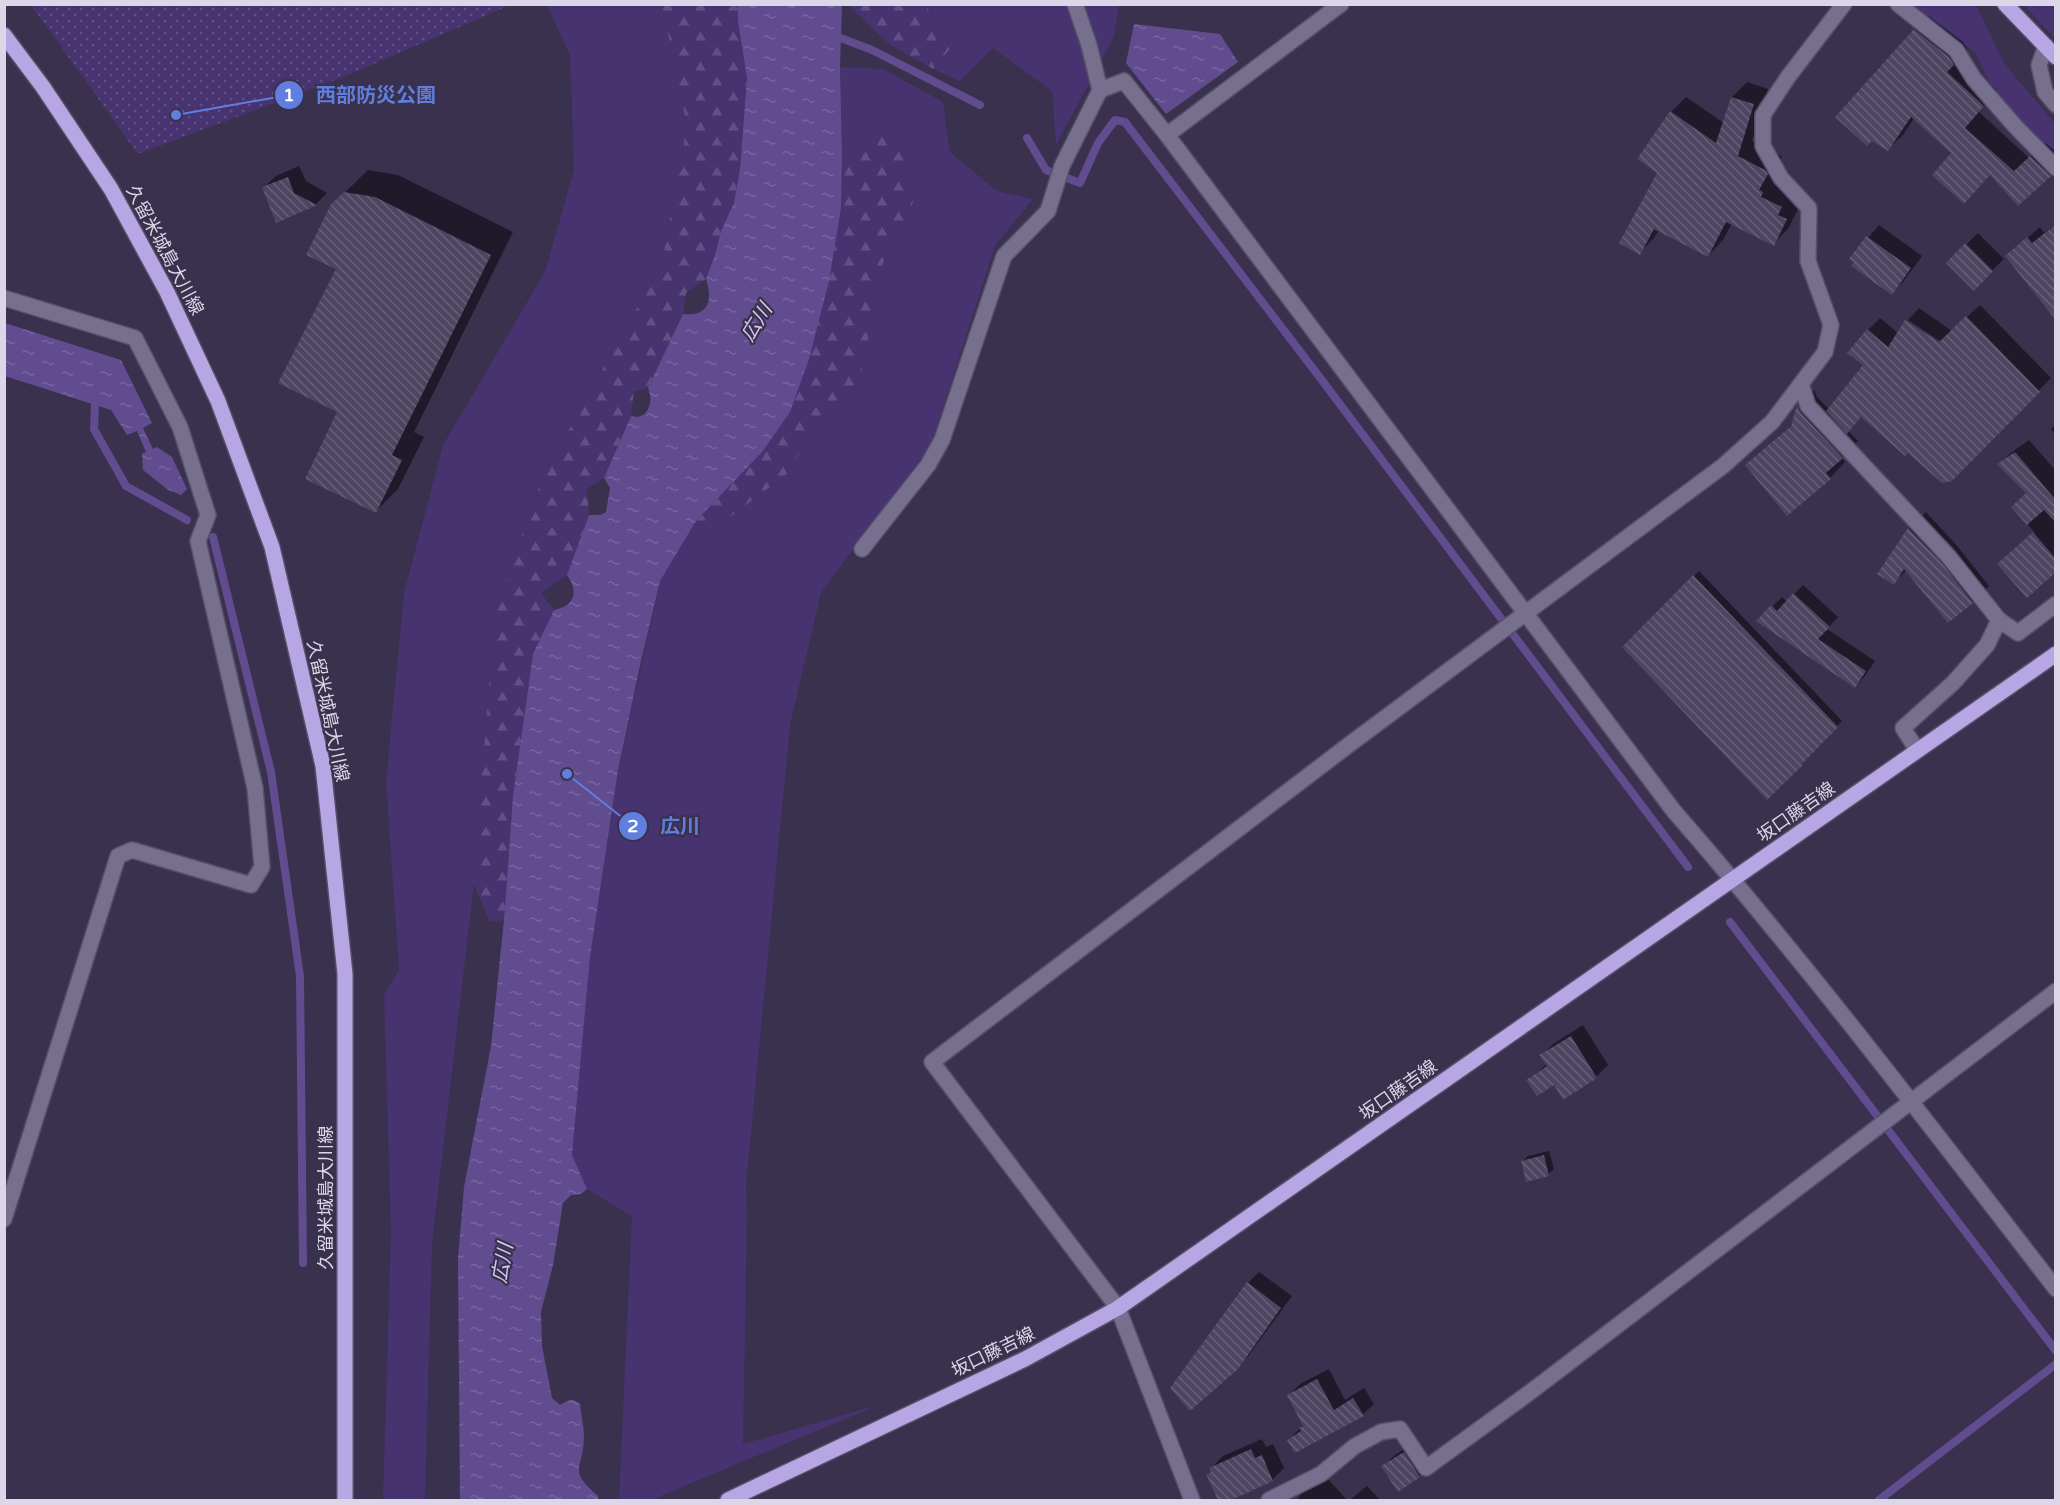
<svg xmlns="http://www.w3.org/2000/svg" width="2060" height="1505" viewBox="0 0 2060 1505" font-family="'Varela Round','Noto Sans JP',sans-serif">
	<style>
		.grass { fill: #473370 }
		.forest { fill: url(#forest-firs) }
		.park { fill: url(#park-dots) }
		.water { fill: url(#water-ripples) }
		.shadow { fill: #0007 }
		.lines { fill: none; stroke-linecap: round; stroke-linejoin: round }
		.stream { stroke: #614c8f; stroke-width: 8 }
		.building { fill: url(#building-back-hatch) }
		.minor-casing { stroke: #564f69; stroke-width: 18 }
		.major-casing { stroke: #564f69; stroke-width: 18 }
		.minor { stroke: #776f8e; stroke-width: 15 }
		.major { stroke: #b6a6e4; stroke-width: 15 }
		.labels { text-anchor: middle; stroke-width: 4.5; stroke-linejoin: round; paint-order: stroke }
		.street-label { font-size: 18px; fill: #dbd7e8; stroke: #39314d }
		.water-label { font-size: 20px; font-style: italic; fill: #d3caf1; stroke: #39314d }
		.leader { fill: none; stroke: #607ede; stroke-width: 2 }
		.callout-dot { fill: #607ede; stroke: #39314d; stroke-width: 2 }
		.mark-label { font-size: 18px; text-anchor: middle; font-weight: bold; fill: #fff }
		.callout-label { font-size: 20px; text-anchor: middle; font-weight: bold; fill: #607ede; stroke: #39314d; stroke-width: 4.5; stroke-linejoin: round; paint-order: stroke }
	</style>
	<defs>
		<pattern id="forest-firs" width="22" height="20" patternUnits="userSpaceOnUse" patternTransform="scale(1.5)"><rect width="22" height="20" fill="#473370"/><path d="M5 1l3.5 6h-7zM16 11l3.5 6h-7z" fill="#615084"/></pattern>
		<pattern id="park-dots" width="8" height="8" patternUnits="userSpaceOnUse" patternTransform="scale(1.5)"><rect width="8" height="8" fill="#473370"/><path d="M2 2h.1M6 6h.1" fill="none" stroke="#615084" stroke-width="1.8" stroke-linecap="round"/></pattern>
		<pattern id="water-ripples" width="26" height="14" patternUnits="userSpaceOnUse" patternTransform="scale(1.5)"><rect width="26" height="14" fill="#614c8f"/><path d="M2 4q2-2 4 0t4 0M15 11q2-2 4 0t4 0" fill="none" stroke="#77659f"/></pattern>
		<pattern id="building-back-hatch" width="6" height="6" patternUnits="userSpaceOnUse" patternTransform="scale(1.5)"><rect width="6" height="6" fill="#4d4662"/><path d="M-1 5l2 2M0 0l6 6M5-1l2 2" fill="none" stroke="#666078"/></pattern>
	</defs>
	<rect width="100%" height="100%" fill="#39314d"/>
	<g class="grass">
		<polygon points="547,5 662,5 687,126 662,264 543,476 494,614 474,884 432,1243 425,1500 383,1500 391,1231 384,995 399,970 386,781 404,593 443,445 545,272 574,170 570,56"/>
		<polygon points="926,5 1119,5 1114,37 1056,145 1052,91 993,48 960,81 933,69 950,49"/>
		<polygon points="1908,5 1973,5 1978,9 2004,63 2055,124 2055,160 1997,98 1975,52"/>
		<polygon points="2024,5 2055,5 2055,39"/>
		<polygon points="840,67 883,69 943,102 950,152 997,191 1033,199 995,246 931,445 821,593 790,725 746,1185 747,1213 743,1444 881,1404 651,1500 619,1500 632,1216 587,1189 572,1155 590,957 618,770 660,581 696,521 709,533 787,474 821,416 860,380 883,263 913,203 903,137 881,122 842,155"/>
	</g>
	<g class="forest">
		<polygon points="662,5 738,5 738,22 747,78 740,169 734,203 721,231 715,255 706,279 686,293 683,314 648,388 634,391 631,416 604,478 587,489 589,515 567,575 541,593 554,610 533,654 513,796 504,920 490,922 474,884 494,614 543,476 662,263 687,126"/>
		<polygon points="848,5 926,5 950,49 933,69 889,44"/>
		<polygon points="880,122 903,137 913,203 883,263 860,380 821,416 787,474 709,533 696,521 762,452 841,208 842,155"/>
	</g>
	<polygon class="park" points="31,5 510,5 346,76 138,154"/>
	<g class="water">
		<path d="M738,5H842L840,67L842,155L841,208L829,281L809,359L790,412L762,452L696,521L660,581L641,661L618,770L590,957L572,1155L587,1189L581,1194L571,1195L563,1203L553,1265L541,1312L542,1346L552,1398L560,1405C568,1400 572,1397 580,1404C581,1415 584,1426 584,1437C583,1471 567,1469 598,1496V1500H460L458,1258L464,1187L491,1046L504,920L513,796L533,654L554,610C575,606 579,592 567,575L589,515H600L606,512L610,488L604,478L631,416L638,417L645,414C651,405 652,398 648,388L683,314C709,317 713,300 706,279L715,255L721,231L734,203L740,169L747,78L738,22Z"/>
		<polygon points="1134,24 1220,34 1238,62 1166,114 1126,63"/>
		<polygon points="5,323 121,360 152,423 143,428 153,449 157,447 172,457 187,489 181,495 168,490 143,470 142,454 146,452 137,431 127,435 111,410 5,376"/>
	</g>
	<g class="shadow">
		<polygon points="1929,16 1963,42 1967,49 1960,57 1997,90 1979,112 2029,158 2046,143 2056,152 2056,169 2018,204 1991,174 1954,153 1914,118 1903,135 1888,149 1915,30"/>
		<polygon points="1747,82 1768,89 1752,141 1780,155 1782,158 1773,174 1801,203 1788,229 1773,244 1732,223 1723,240 1708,256 1659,230 1654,238 1639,253 1659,172 1671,112 1686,97 1724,123 1732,97"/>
		<polygon points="299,166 306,181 327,193 316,204 277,221 264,187 276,176"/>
		<polygon points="368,170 398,175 513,232 414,432 424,437 398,489 375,512 339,411 338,268 332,205"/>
		<polygon points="2056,224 2056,289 2042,300 2007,256 2040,227 2044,233"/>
		<polygon points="1879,225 1922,256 1903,282 1892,293 1851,258"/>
		<polygon points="1978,233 2004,259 1974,288 1948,263"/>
		<polygon points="1980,305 2051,378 1952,480 1908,452 1862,416 1848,431 1858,441 1842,458 1845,462 1830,478 1747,465 1794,423 1799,405 1814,390 1817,397 1829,409 1865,365 1868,330 1880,318 1898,333 1907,320 1907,323 1944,348 1946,345 1908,320 1919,308 1952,331"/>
		<polygon points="2056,424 2056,435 2051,429"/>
		<polygon points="2029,440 2056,471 2056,571 2027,596 2012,551 2034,532 2013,507 2027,492 1999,464 2012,452"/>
		<polygon points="1926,512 1958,547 1989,586 1972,602 1907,570 1893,583 1879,574 1909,529"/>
		<polygon points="1699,571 1842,721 1806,758 1807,759 1767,798 1624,647"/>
		<polygon points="1803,585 1838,617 1827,629 1875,661 1864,677 1855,687 1758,621 1782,597 1787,602"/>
		<polygon points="1583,1025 1608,1065 1596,1077 1554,1083 1528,1080 1547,1064 1541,1056 1553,1044"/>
		<polygon points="1549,1151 1554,1169 1548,1174 1523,1161 1528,1156"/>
		<polygon points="1259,1272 1292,1296 1249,1355 1237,1367 1248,1283"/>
		<polygon points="1329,1369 1345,1400 1364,1388 1374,1404 1363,1414 1295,1451 1289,1440 1304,1424 1289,1395 1300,1384"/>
		<polygon points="1262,1439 1266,1447 1273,1444 1284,1468 1272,1480 1227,1500 1220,1500 1208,1474 1212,1470 1211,1468 1223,1456"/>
		<polygon points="1416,1441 1430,1465 1419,1476 1383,1466 1395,1455"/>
		<polygon points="1327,1478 1347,1500 1300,1500 1298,1498 1308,1487"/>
		<polygon points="1367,1486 1380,1500 1350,1500"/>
	</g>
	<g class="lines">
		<g class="stream">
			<polyline points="833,35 872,50 980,105"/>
			<polyline points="1027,138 1046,170 1080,183 1098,143 1115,120 1125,122 1321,379 1688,867"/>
			<polyline points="95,405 94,429 126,486 187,520"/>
			<polyline points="213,537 271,772 300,976 303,1263"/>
			<polyline points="1730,922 2056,1351"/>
			<polyline points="1879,1500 2056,1364"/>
		</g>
	</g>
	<g class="building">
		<polygon points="1914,29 1949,57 1954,65 1947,72 1984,106 1965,128 2014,171 2030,156 2051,176 2018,206 1990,175 1964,204 1932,175 1951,153 1911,117 1888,151 1872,141 1867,146 1835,117"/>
		<polygon points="1731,97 1754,104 1738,156 1765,170 1768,174 1759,190 1763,192 1761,197 1782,207 1778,215 1787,219 1774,246 1726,222 1708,257 1654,229 1640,255 1619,243 1657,173 1637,159 1670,111 1716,143"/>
		<polygon points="288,177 294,193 317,205 276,223 262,187"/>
		<polygon points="344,192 375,197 491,255 392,455 402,460 376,513 305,479 337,412 278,383 336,269 306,255 331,204"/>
		<polygon points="2055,225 2055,319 2005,256 2027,237 2032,243"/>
		<polygon points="1866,236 1911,268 1892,295 1851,266 1854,262 1849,259"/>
		<polygon points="1965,243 1993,271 1974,291 1946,263"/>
		<polygon points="1966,316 2040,392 1952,481 1942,483 1908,453 1905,456 1861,417 1847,434 1826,411 1863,365 1847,353 1867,329 1888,347 1905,320 1939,342"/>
		<polygon points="1797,405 1801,413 1843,458 1826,473 1831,479 1787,516 1745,465 1791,426"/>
		<polygon points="2015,452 2055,499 2055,522 2044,510 2027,525 2011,507 2026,493 1997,464"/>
		<polygon points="1908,528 1942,563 1973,603 1948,623 1904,569 1894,585 1877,574"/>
		<polygon points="2033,532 2055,558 2055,573 2027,598 1997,564"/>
		<polygon points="1693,575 1838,727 1802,764 1803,765 1767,800 1622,647"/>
		<polygon points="1793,593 1830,627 1818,639 1866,671 1855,688 1756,621 1771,605 1777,611"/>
		<polygon points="1571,1036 1597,1078 1563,1100 1554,1085 1537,1096 1526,1080 1547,1066 1539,1055"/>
		<polygon points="1544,1155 1549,1176 1526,1182 1521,1161"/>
		<polygon points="1247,1282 1281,1308 1238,1369 1190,1411 1170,1388"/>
		<polygon points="1317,1379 1334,1410 1353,1398 1364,1416 1295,1453 1287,1440 1301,1431 1299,1428 1303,1426 1287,1395"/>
		<polygon points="1251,1449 1255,1458 1262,1455 1273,1481 1231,1500 1218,1500 1206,1474 1211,1472 1209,1468"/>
		<polygon points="1404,1452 1420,1477 1398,1492 1381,1466"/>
	</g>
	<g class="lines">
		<defs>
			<g id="minor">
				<path d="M1341,4L1167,135L1673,810C1807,964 1931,1127 2056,1289"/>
				<polyline points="1898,4 1956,50 1974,79 2015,126 2056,168"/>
				<polyline points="2046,46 2039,65 2045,92 2056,105"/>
				<polyline points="1100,90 1124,81 1167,135"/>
				<polyline points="4,298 135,338 180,427 208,515 198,541 255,788 262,867 251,885 132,850 118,856 4,1219"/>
				<polyline points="1801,384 1808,406 1949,557 1999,620 2018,633 2056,604"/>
				<polyline points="862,549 928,465 942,440 1004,256 1048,211 1062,166 1100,90 1089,45 1075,4"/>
				<polyline points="1917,750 1903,728 1953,683 1987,645 1999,620"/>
				<polyline points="1192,1500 1118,1308 932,1062 1350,744 1723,466 1772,422 1825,352 1831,325 1808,261 1809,208 1781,178 1763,146 1763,115 1788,77 1844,4"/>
				<polyline points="1269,1500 1321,1474 1355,1446 1381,1432 1400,1429 1426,1468 1533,1390 2056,991"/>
			</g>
			<g id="major">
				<polyline points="2005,4 2056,57"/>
				<polyline points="4,35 43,87 111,189 167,292 218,401 272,547 323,766 345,974 345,1500"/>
				<polyline points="728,1500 1025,1359 1118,1308 2056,654"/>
			</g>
		</defs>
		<use href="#minor" class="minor-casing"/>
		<use href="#major" class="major-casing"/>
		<use href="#minor" class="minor"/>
		<use href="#major" class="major"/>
	</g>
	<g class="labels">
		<g class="street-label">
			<text transform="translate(165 250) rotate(62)" y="6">久留米城島大川線</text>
			<text transform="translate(328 711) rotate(78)" y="6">久留米城島大川線</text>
			<text transform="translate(1796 812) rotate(-35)" y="6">坂口藤吉線</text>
			<text transform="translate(1398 1090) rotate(-35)" y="6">坂口藤吉線</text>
			<text transform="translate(326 1198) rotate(-90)" y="6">久留米城島大川線</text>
			<text transform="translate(993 1352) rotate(-26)" y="6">坂口藤吉線</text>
		</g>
		<g class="water-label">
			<text transform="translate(756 322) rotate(-58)" y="7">広川</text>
			<text transform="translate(502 1263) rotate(-80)" y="7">広川</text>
		</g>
	</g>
	<path class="leader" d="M176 115L289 95M567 774L633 826"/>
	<g class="callout-dot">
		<circle cx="176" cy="115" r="6"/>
		<circle cx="567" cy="774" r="6"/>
		<circle cx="289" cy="95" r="15"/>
		<circle cx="633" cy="826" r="15"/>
	</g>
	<g class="mark-label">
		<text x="289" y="101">1</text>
		<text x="633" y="832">2</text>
	</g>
	<g class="callout-label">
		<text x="376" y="102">西部防災公園</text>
		<text x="680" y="833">広川</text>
	</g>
	<rect width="2060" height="1505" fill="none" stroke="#dbd7e8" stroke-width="12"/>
</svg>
